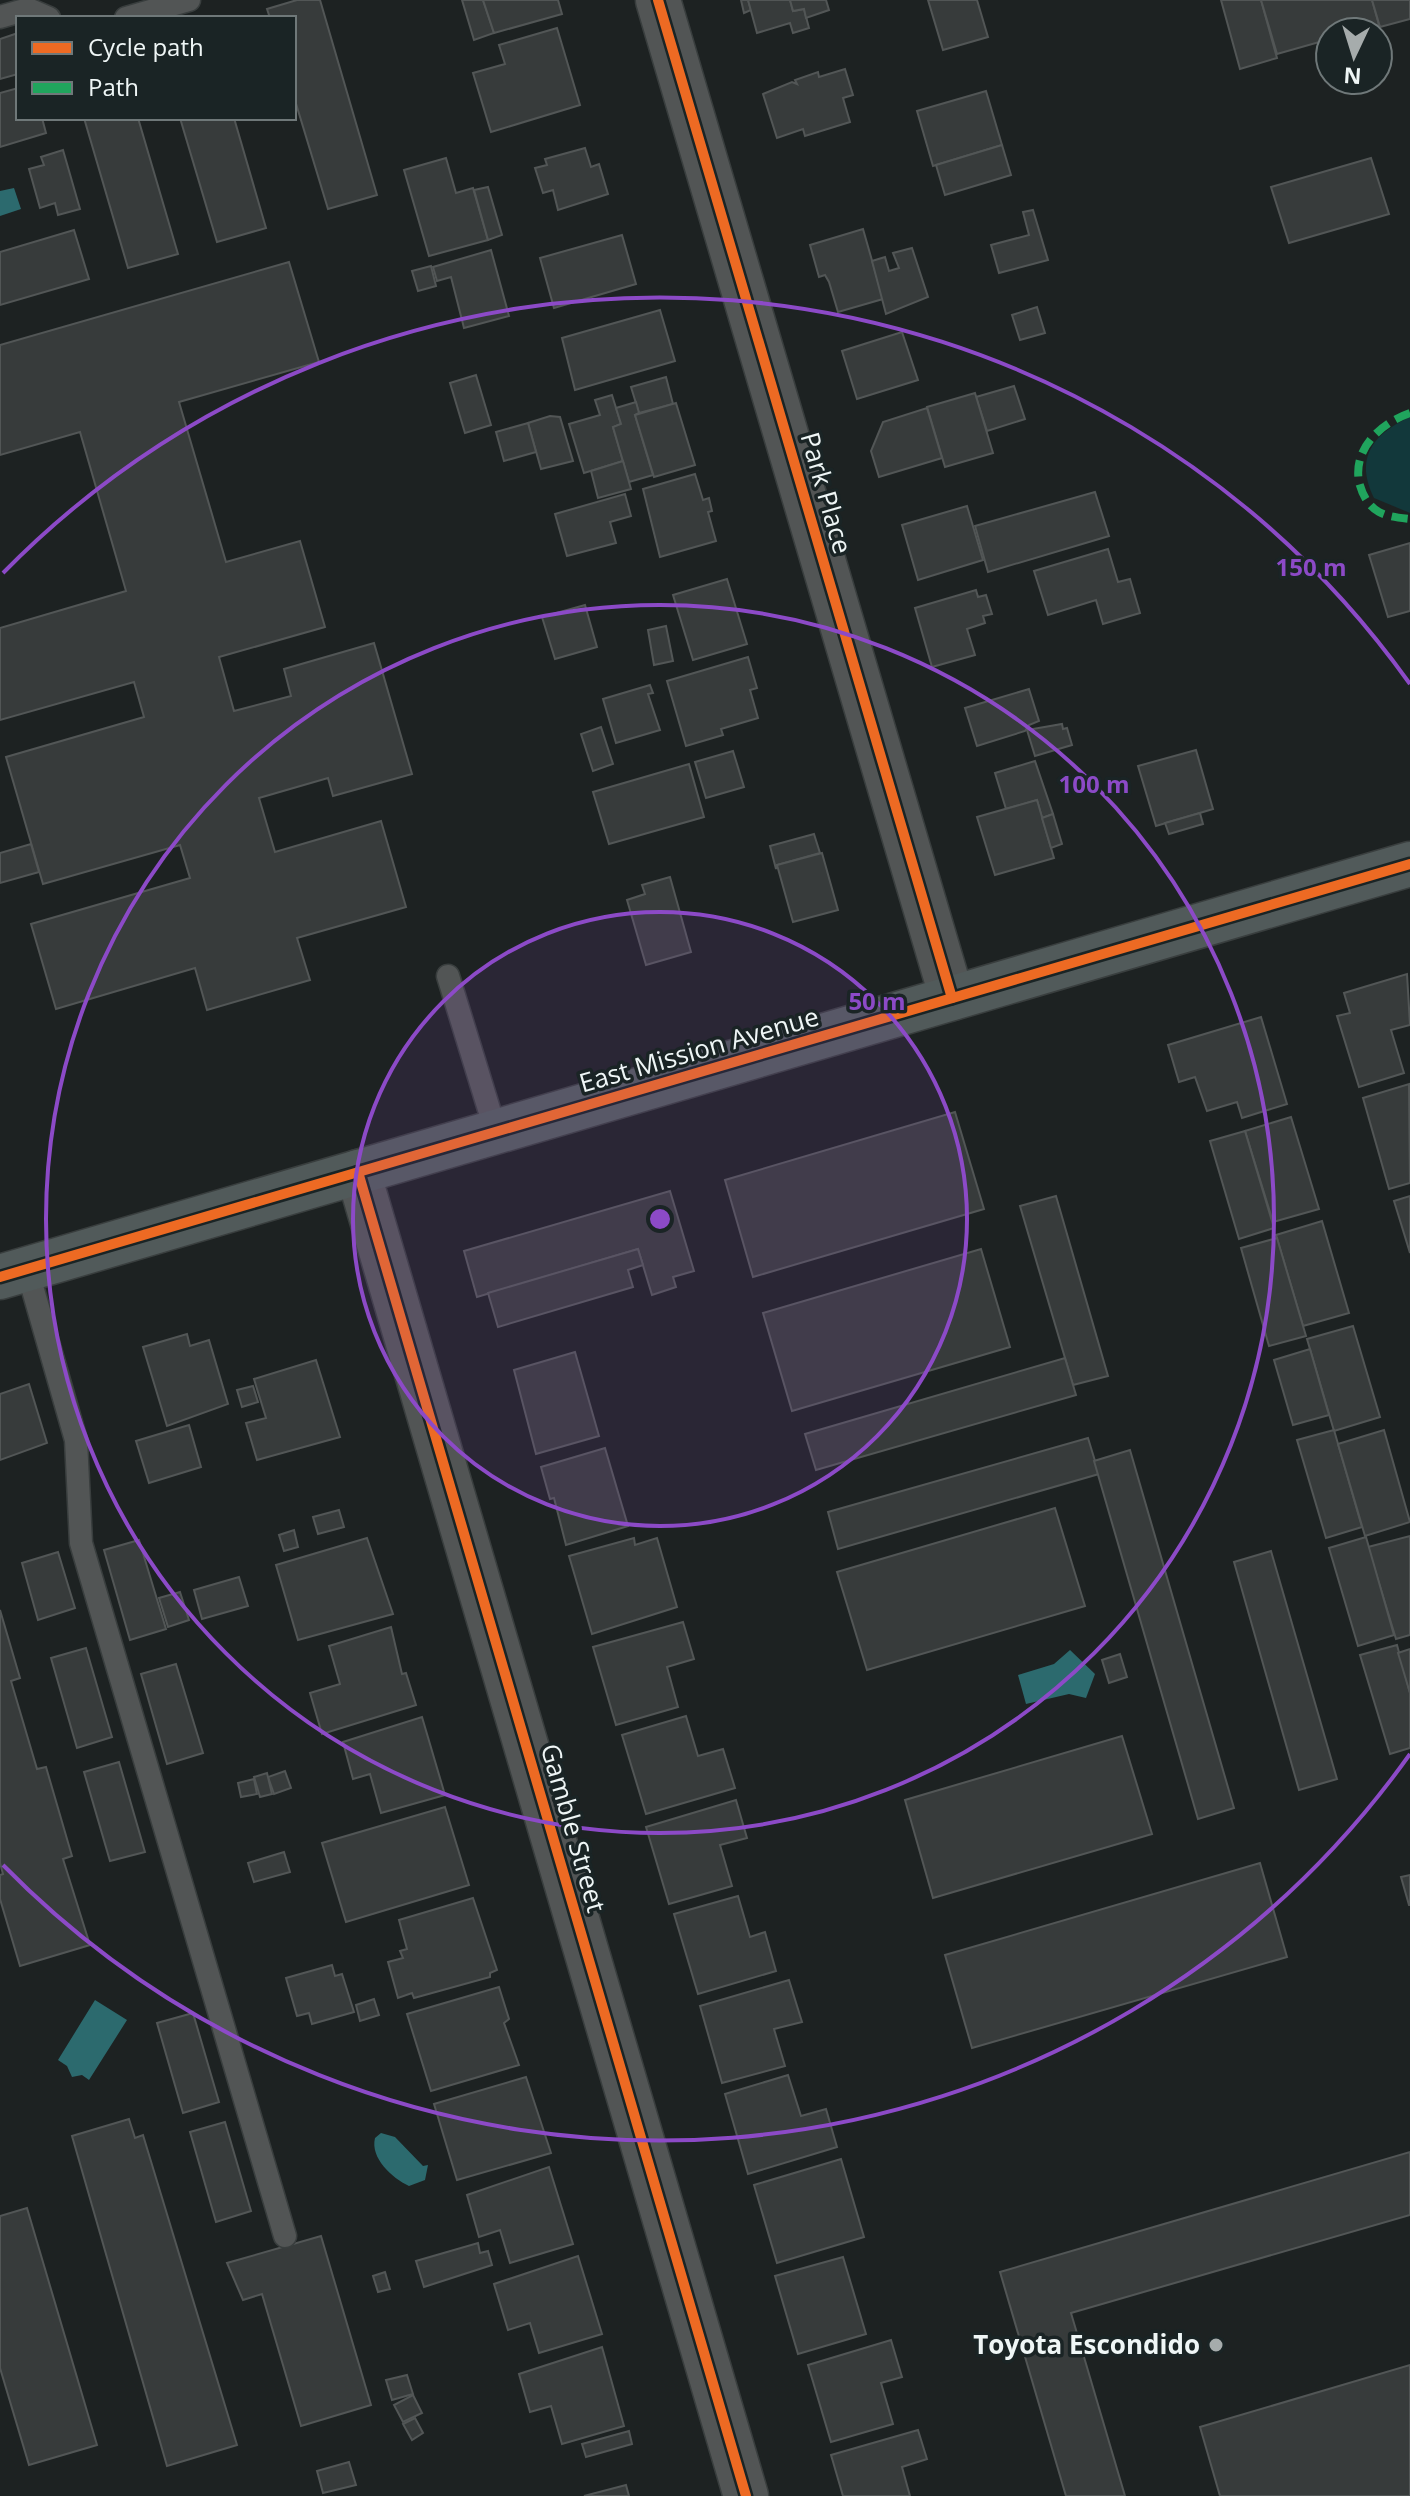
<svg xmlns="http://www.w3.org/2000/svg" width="1410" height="2496" viewBox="0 0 1410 2496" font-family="'Open Sans',sans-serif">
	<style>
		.green { fill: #12383b }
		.water { fill: #2c6a6e }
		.building { fill: #373b3b; stroke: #525656; stroke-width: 2 }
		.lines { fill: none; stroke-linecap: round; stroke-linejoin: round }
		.lane-casing { stroke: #393e3e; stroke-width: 25 }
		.street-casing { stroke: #393e3e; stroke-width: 47 }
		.secondary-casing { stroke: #393e3e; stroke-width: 47 }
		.lane { stroke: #525555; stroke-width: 22 }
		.street { stroke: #525555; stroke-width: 44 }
		.secondary { stroke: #515a5a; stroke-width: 44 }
		.quiet { stroke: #20a55d; stroke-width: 8; stroke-dasharray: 16 8; stroke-linecap: butt }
		.cycleway-casing { stroke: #1a2425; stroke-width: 15 }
		.cycleway { stroke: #ed6a23; stroke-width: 10 }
		.ring { fill: none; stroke: #8c4ac7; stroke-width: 4 }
		.poi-dot { fill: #a6acac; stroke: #1a2425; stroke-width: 3 }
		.labels { text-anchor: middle; stroke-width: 7; stroke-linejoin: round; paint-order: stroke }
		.street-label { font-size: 26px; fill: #eff6f6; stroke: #1a2425 }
		.poi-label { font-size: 26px; font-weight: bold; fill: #eff6f6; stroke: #1a2425; text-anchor: end }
		.centre { fill: #8c4ac7; stroke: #1a2425; stroke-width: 4 }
		.ring-label { font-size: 24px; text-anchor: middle; font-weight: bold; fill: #8c4ac7; stroke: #1a2425; stroke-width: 7; stroke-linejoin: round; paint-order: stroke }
	</style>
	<rect width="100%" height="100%" fill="#1d2222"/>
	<path class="green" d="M1410,417V513L1374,498C1354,458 1373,434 1410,417Z"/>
	<g class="water">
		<polygon points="14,188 21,209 0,216 0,191"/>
		<polygon points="1070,1650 1095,1674 1086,1698 1069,1694 1026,1704 1018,1675 1054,1664"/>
		<polygon points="95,2000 127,2020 89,2080 82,2075 72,2077 67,2066 58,2060"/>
		<path d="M381,2133L395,2137L423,2166L428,2165L425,2180L409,2186C392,2178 370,2158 375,2138Z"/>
	</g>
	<g class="building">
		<polygon points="297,0 320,0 377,195 328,209 294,97 294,18 270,18 267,9"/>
		<polygon points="462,0 483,0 494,33 474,40"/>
		<polygon points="483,0 558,0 562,14 494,33"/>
		<polygon points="741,0 748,0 751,10 744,13"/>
		<polygon points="748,0 790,0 793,11 804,9 809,28 793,33 790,23 757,33"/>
		<polygon points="790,0 826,0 829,10 806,18 804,9 793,11"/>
		<polygon points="928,0 977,0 988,37 943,50"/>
		<polygon points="1221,0 1261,0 1277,58 1240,69"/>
		<polygon points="1261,0 1372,0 1379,25 1354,32 1330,32 1330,39 1277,54"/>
		<polygon points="1372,0 1410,0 1410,19 1380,27"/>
		<polygon points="557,28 580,105 491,132 473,73 505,64 499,45"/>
		<polygon points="18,33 18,74 0,79 0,39"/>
		<polygon points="845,69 853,95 843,98 850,122 805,136 803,129 777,138 763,94 792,82 797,84 795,80 818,72 819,77"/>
		<polygon points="18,88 18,118 42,118 46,133 0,147 0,93"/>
		<polygon points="986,91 1002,145 933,166 917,111"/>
		<polygon points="84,118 138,118 178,254 128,268"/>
		<polygon points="180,118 234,118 266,228 217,242"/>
		<polygon points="1002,145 1011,175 945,195 936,165"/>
		<polygon points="585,148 591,167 599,164 608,194 558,210 553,190 543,193 535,168 547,165 545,159"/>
		<polygon points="63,150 80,209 58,215 55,203 40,208 29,169 44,165 41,157"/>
		<polygon points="446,158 456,193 473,188 488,240 429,256 404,170"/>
		<polygon points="1371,158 1389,214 1289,243 1271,187"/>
		<polygon points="488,187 502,235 488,240 474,190"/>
		<polygon points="1033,210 1048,260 999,273 991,245 1029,235 1023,212"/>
		<polygon points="863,229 883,299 838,312 829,282 825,275 819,277 810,245"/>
		<polygon points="74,230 89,279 0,305 0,252"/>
		<polygon points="622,235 636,284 554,308 540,258"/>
		<polygon points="912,248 928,297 886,314 872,261 885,257 889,271 899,268 893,253"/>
		<polygon points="491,250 509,316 464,328 451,277 437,281 433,267"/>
		<polygon points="289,262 319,362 179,402 226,562 300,541 325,627 219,657 234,711 291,696 284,669 374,643 412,774 333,796 328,778 259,798 275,852 381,821 406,907 297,938 310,980 207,1010 195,968 56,1009 31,924 190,878 180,845 43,884 6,757 144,717 134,682 0,720 0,628 126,591 80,432 0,455 0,345"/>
		<polygon points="431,266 436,286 418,291 412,271"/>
		<polygon points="1037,307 1045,333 1020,340 1012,315"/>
		<polygon points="660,310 675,361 575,390 562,338"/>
		<polygon points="902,332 918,380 857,399 842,351"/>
		<polygon points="476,375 491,425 465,433 450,383"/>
		<polygon points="666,377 673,404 639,413 631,387"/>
		<polygon points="1014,386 1025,419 987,431 976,397"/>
		<polygon points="975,393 993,453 945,467 927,407"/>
		<polygon points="612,395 621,424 613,427 623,461 584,473 569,424 600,415 595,400"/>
		<polygon points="636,402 639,413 635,415 653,475 629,482 613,427 621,424 616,408"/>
		<polygon points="676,403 695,465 654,477 635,415"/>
		<polygon points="927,408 942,458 879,477 871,451 883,422"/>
		<polygon points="550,416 560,417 573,461 541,469 528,423"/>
		<polygon points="528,423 536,452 504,461 496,432"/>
		<polygon points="623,461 631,489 598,498 591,471"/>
		<polygon points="695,474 703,500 709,498 712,511 708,512 716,541 660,557 643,489"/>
		<polygon points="1095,492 1109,536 988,572 975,526"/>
		<polygon points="625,494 631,516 610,522 616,543 567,556 555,514"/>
		<polygon points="967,506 983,560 918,580 902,525"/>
		<polygon points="1410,543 1410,611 1388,617 1369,555"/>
		<polygon points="1108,549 1118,582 1130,579 1140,613 1103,624 1096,600 1048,615 1034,571"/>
		<polygon points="727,579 747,644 693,660 673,595"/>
		<polygon points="976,590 978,597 986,595 992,614 983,616 985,623 967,629 975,655 932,667 915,608"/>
		<polygon points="585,605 597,647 555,659 542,617"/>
		<polygon points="666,626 673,661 654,665 648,630"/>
		<polygon points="748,657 757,688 750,690 758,718 721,729 723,735 686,746 667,681"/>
		<polygon points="650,685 653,693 648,694 660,730 616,743 603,699"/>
		<polygon points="1029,689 1039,721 1029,725 1025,731 977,746 965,708"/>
		<polygon points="1062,724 1063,729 1067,728 1072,745 1035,756 1027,730"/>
		<polygon points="601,727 613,764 593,771 581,734"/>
		<polygon points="1196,750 1213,809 1156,826 1138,766"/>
		<polygon points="733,751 744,787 706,798 695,762"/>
		<polygon points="1035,761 1053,814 1042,818 1037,800 1006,809 995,773"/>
		<polygon points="689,764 704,817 609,844 593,792"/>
		<polygon points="1037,800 1054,858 995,875 977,817"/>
		<polygon points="1200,813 1203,824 1169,834 1165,823"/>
		<polygon points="1053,814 1062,844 1051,848 1042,818"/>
		<polygon points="814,834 820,853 777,865 776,869 770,846"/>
		<polygon points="31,844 39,872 0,883 0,853"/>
		<polygon points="822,853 838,910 793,922 777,865"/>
		<polygon points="670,877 691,952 646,965 627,900 645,894 642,885"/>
		<polygon points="1407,974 1410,1025 1391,1030 1404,1073 1359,1087 1337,1016 1350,1013 1344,993"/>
		<polygon points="1261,1017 1287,1104 1242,1118 1237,1102 1207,1111 1195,1077 1179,1082 1168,1045"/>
		<polygon points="1409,1084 1410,1183 1389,1189 1363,1098"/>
		<polygon points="955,1112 984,1209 753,1277 725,1180"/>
		<polygon points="1291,1117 1319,1209 1273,1222 1245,1131"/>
		<polygon points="1245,1131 1274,1228 1239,1239 1210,1141"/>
		<polygon points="670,1191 694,1271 673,1277 676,1287 652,1295 638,1249 477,1297 464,1251"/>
		<polygon points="1056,1196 1108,1376 1073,1385 1020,1206"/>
		<polygon points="1410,1196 1410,1253 1394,1201"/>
		<polygon points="1322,1221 1349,1313 1303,1326 1276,1235"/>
		<polygon points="1277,1238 1306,1336 1269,1346 1241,1248"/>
		<polygon points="638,1249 643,1265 628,1270 633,1287 498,1327 488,1293"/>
		<polygon points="981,1249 1010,1347 792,1411 763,1313"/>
		<polygon points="1353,1326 1380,1417 1334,1431 1307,1339"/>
		<polygon points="187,1334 190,1346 209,1340 228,1404 167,1426 143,1347"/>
		<polygon points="1310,1349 1329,1415 1293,1425 1274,1360"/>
		<polygon points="575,1352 599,1436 536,1454 514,1370"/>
		<polygon points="1065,1358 1076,1395 816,1470 805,1434"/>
		<polygon points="316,1360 340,1437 257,1460 246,1423 266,1418 254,1379"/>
		<polygon points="29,1384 47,1443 0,1460 0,1394"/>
		<polygon points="253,1386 258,1402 242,1407 237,1390"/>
		<polygon points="189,1425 201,1467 149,1483 136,1441"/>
		<polygon points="1334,1430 1362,1527 1326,1538 1297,1440"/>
		<polygon points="1384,1430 1410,1522 1365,1536 1338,1444"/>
		<polygon points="1088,1438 1099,1474 838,1549 828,1512"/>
		<polygon points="605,1448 628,1526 566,1545 554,1498 550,1499 541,1467"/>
		<polygon points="1130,1450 1234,1808 1198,1819 1094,1461"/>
		<polygon points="1055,1508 1085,1606 867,1670 837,1572"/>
		<polygon points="339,1510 344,1527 318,1534 313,1517"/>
		<polygon points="294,1530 298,1547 284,1551 279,1535"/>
		<polygon points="1410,1536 1410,1635 1396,1639 1368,1547"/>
		<polygon points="1366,1537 1394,1635 1358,1646 1329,1548"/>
		<polygon points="367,1538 393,1614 298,1640 276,1565"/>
		<polygon points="634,1538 635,1545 657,1538 677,1607 592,1634 569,1556"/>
		<polygon points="139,1540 166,1629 130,1640 104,1550"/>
		<polygon points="1271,1551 1337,1779 1299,1790 1234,1562"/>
		<polygon points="58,1552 75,1608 38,1620 22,1563"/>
		<polygon points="239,1577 248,1606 202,1619 194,1590"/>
		<polygon points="180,1592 189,1620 168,1627 159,1598"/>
		<polygon points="0,1610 20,1678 11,1681 37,1769 46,1767 72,1856 63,1859 90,1945 20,1966 0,1899 0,1875 3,1874 0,1863"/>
		<polygon points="683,1622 694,1659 667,1667 678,1707 616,1725 593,1647"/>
		<polygon points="391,1627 402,1674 406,1673 416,1705 322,1734 310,1693 340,1684 329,1646"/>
		<polygon points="1397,1645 1410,1693 1410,1748 1390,1754 1360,1655"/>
		<polygon points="86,1648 112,1737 77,1748 51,1658"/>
		<polygon points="1410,1649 1410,1693 1398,1653"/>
		<polygon points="1120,1654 1127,1677 1109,1683 1102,1660"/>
		<polygon points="176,1664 203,1753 167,1764 141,1674"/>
		<polygon points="686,1716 698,1756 723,1749 735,1788 646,1814 622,1735"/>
		<polygon points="422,1717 445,1795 381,1813 370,1774 353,1779 343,1742"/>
		<polygon points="1122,1736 1152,1834 933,1898 905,1800"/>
		<polygon points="119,1762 145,1852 110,1861 84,1772"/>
		<polygon points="285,1771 291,1788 274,1794 268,1777"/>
		<polygon points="267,1773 272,1794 260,1797 254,1777"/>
		<polygon points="254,1779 257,1794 241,1797 238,1783"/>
		<polygon points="736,1800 747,1838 720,1845 732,1886 669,1904 646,1827"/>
		<polygon points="445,1807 469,1885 346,1922 322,1843"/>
		<polygon points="284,1852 290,1872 254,1882 248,1863"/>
		<polygon points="1260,1863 1287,1957 972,2048 945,1955"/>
		<polygon points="1410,1875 1410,1905 1409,1905 1401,1877"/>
		<polygon points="738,1896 750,1937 765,1932 776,1971 698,1994 674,1914"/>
		<polygon points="473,1898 497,1970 490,1973 490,1977 414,1998 412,1993 398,1998 388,1962 403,1958 400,1951 407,1949 399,1920"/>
		<polygon points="332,1965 335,1976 342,1974 354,2012 312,2024 309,2013 297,2016 286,1978"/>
		<polygon points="789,1980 802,2022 774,2029 785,2066 722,2083 700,2006"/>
		<polygon points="499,1987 509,2019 504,2023 519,2065 431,2091 407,2014"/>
		<polygon points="374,1999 379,2015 360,2021 356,2005"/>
		<polygon points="193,2013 219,2102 183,2113 157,2023"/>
		<polygon points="788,2075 801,2116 826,2109 837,2147 748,2174 725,2094"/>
		<polygon points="526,2077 551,2153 457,2180 434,2104"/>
		<polygon points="129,2119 135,2138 143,2135 237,2445 167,2466 72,2136"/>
		<polygon points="225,2122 251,2211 216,2222 190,2132"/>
		<polygon points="1410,2152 1410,2215 1071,2313 1125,2496 1066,2496 1000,2272"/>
		<polygon points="841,2159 864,2237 777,2263 754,2185"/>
		<polygon points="549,2167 573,2244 510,2263 500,2230 479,2237 467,2195"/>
		<polygon points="27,2208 97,2445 29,2465 0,2368 0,2216"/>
		<polygon points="321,2236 371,2405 301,2426 262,2294 243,2300 227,2263"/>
		<polygon points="478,2243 480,2253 488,2251 492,2265 424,2287 416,2261"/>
		<polygon points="578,2256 602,2334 539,2353 530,2323 508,2330 494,2284"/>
		<polygon points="843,2257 866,2334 798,2354 775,2276"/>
		<polygon points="385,2272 390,2289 378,2292 373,2276"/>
		<polygon points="891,2340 902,2377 881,2383 893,2424 831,2442 808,2365"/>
		<polygon points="602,2347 624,2426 562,2444 551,2406 530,2412 519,2374"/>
		<polygon points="1410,2365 1410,2496 1220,2496 1200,2427"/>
		<polygon points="407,2375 413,2394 392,2400 386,2380"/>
		<polygon points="413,2395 422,2413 403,2422 394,2405"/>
		<polygon points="415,2418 423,2433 412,2440 403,2424"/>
		<polygon points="918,2430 927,2459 902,2467 910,2496 843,2496 831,2455"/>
		<polygon points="629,2431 632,2444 586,2457 582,2444"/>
		<polygon points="349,2462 356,2485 323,2493 317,2471"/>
		<polygon points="626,2485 629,2496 584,2496"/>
	</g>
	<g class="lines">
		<defs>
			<g id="lane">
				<polyline points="0,17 28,9 49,18"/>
				<polyline points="126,18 189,0"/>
				<polyline points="448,976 496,1132"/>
				<polyline points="27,1269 76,1440 81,1543 285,2236"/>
			</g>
			<g id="street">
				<polyline points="658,0 952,998"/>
				<polyline points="358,1172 746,2496"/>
			</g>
			<polyline id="secondary" points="0,1277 1410,864"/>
		</defs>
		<use href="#lane" class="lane-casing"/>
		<use href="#street" class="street-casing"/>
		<use href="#secondary" class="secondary-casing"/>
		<use href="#lane" class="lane"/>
		<use href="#street" class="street"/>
		<use href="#secondary" class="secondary"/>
		<path class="quiet" d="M1410,413C1381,423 1353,448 1359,482C1362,494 1368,506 1379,512C1388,517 1401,518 1410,519"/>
		<defs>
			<g id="cycleway">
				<polyline points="658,0 952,998"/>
				<polyline points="358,1172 746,2496"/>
				<polyline points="0,1277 1410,864"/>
			</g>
		</defs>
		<use href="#cycleway" class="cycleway-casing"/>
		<use href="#cycleway" class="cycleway"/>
	</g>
	<circle cx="660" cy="1219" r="307" fill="#8c4ac7" fill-opacity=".12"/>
	<g class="ring">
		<circle cx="660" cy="1219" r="307"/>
		<circle cx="660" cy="1219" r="614"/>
		<path d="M1410 1754A921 921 0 0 1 3 1865M3 573A921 921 0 0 1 1410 684"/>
	</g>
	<circle class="poi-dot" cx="1216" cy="2345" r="8"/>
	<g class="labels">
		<g class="street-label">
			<text transform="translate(826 493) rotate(74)" y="9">Park Place</text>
			<text transform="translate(699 1050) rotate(-16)" y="9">East Mission Avenue</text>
			<text transform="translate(573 1828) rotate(74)" y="9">Gamble Street</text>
		</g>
		<g class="poi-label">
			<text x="1200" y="2354">Toyota Escondido</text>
		</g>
	</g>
	<circle cx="660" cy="1219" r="12" class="centre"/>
	<g class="ring-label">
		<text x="1311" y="576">150 m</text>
		<text x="1094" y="793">100 m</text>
		<text x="877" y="1010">50 m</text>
	</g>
	<rect x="16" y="16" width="280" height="104" fill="#1a2425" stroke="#6f7879" stroke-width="2"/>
	<rect x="32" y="42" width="40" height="12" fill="#ed6a23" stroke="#6f7879" stroke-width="2"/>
	<text x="88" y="56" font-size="24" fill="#eff6f6">Cycle path</text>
	<rect x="32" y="82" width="40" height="12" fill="#20a55d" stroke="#6f7879" stroke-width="2"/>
	<text x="88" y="96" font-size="24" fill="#eff6f6">Path</text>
	<g transform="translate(1354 56) rotate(184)"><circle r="38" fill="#1a2425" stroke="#6f7879" stroke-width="2"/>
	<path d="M0-6L14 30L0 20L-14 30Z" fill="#a6acac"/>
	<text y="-12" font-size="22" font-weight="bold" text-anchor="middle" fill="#eff6f6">N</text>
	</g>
</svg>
